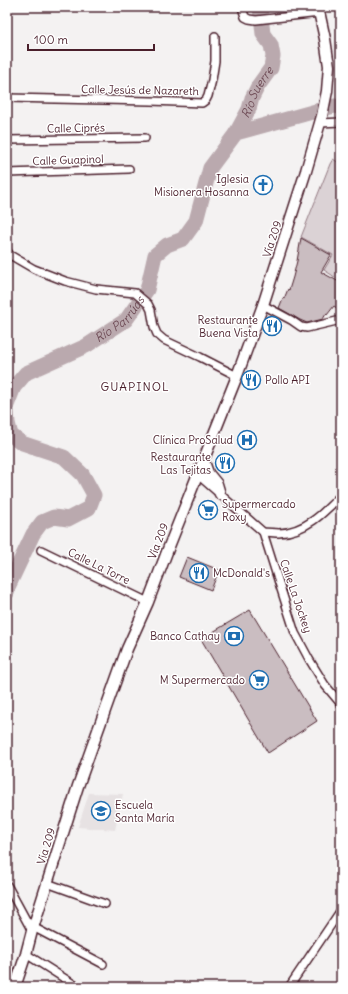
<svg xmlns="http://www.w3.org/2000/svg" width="348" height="994" viewBox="0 0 348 994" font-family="Delius,sans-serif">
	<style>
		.built { fill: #e7e2e3 }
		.green { fill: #dbd2d5; stroke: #927880 }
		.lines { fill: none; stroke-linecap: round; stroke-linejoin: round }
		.river { stroke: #baa9ae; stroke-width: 15 }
		.building { fill: #cabdc1; stroke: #4a1f2b }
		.street-casing { stroke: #4a1f2b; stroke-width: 10 }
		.secondary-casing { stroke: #4a1f2b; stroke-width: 13 }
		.street { stroke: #fff; stroke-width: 7 }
		.secondary { stroke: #fff; stroke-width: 10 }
		.labels { text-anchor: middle; stroke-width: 3; stroke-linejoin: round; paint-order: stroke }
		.street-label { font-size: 11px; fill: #4a1f2b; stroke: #fff }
		.poi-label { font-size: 11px; fill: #4a1f2b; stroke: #fff; text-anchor: end }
		.water-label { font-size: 12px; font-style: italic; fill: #714f59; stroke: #fff }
		.neighbourhood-label { font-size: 12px; letter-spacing: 1px; fill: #4a1f2b; stroke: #fff }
	</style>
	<rect width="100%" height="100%" fill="#f4f2f2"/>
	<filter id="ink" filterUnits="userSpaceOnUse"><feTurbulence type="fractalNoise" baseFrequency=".025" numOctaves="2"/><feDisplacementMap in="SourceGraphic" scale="8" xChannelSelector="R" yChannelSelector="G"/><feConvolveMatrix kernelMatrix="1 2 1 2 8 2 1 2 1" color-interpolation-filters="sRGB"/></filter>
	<g filter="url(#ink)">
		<polygon class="built" points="89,793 123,794 115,830 78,827"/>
		<polygon class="green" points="333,159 341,164 341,281 324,270 333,255 301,237 330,164"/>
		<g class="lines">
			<g class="river">
				<path id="s1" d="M236,133L249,109L252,98L258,86L271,68L273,56L271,45L263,34L260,7"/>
				<path id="s2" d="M7,405L14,387L26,373L86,346L126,320L147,290L155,255L167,245L183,239L196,221L210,168L236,133L334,106L341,107"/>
				<polyline points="7,411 8,423 11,435 22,443 64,457 83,475 94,495 89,508 68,519 54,517 42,522 33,534 8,587 7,593"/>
			</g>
		</g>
		<g class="building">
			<polygon points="301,238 331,255 321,272 341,283 341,311 334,306 327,315 326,314 323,319 307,323 300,320 279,308 283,298 284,299 288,289 289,290 293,277 297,261"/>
			<polygon points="187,557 219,570 211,590 179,577"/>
			<polygon points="250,610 317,721 268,753 201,639"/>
		</g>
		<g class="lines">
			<defs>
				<g id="street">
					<polyline points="242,7 245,17 249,19 256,20 320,13"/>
					<polyline points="7,98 151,101 202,103 206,100 208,96 212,80 215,61 215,36"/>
					<polyline points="320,123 341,122"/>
					<polyline points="7,140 145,138"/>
					<polyline points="7,173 129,169"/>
					<polyline points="7,251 10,255 34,269 65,281 96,289 135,293 148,304 151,310 154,327 157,334 164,340 200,357 237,376"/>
					<polyline points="263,305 291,320 301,327 307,328 341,320"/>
					<path d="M197,474L263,532C268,532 274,533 279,533C305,532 324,513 341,495"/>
					<polyline points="263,532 280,586 295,633 309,659 325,685 341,704"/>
					<polyline points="41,550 148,602"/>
					<polyline points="47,883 105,904"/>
					<polyline points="7,885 32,931"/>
					<polyline points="33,927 103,964"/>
					<polyline points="26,954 78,987"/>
					<polyline points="289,987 341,910"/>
				</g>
				<g id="secondary">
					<polyline points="203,459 208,473 217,484 220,494"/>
					<polyline points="15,987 26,954 32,931 78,786 127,649 148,602 170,544 237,376 263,305 306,171 322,116 327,91 329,66 325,39 318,7"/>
				</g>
			</defs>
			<use href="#street" class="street-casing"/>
			<use href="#secondary" class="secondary-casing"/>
			<use href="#street" class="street"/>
			<use href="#secondary" class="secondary"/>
		</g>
	</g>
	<defs>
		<symbol id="church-ring" viewBox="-11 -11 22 22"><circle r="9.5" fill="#fff" stroke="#1f6fb2" stroke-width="1.5"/><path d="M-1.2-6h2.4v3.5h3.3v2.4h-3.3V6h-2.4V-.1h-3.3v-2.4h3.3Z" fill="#1f6fb2"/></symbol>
		<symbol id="restaurant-ring" viewBox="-11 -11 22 22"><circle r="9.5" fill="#fff" stroke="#1f6fb2" stroke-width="1.5"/><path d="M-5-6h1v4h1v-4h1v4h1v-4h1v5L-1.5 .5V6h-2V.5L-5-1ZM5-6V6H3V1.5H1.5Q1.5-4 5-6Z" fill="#1f6fb2"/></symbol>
		<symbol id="hospital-ring" viewBox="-11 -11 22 22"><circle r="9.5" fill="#fff" stroke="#1f6fb2" stroke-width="1.5"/><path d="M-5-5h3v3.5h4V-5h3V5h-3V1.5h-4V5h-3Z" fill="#1f6fb2"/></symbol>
		<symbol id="supermarket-ring" viewBox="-11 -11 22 22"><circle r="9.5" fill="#fff" stroke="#1f6fb2" stroke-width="1.5"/><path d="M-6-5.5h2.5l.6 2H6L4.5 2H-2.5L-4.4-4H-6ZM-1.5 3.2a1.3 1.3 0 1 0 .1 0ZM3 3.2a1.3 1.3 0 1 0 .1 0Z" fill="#1f6fb2"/></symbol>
		<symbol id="bank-ring" viewBox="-11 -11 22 22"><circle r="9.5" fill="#fff" stroke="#1f6fb2" stroke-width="1.5"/><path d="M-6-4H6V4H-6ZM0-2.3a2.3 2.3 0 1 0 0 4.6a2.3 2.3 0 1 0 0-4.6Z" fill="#1f6fb2"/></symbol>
		<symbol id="school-ring" viewBox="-11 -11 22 22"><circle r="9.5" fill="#fff" stroke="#1f6fb2" stroke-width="1.5"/><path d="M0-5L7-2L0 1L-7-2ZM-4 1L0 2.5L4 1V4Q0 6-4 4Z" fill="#1f6fb2"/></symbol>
	</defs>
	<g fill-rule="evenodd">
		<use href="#church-ring" x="252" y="174" width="22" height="22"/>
		<use href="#restaurant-ring" x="261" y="315" width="22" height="22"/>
		<use href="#restaurant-ring" x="240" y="369" width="22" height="22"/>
		<use href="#hospital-ring" x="236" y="429" width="22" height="22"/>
		<use href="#restaurant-ring" x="214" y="452" width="22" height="22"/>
		<use href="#supermarket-ring" x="197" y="499" width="22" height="22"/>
		<use href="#restaurant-ring" x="188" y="562" width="22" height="22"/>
		<use href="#bank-ring" x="223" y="625" width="22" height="22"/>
		<use href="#supermarket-ring" x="248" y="669" width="22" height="22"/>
		<use href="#school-ring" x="90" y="800" width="22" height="22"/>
	</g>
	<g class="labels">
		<g class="street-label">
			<text transform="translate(140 90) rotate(1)" y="4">Calle Jesús de Nazareth</text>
			<text transform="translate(76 128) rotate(-1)" y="4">Calle Ciprés</text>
			<text transform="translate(68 160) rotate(-2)" y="4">Calle Guapinol</text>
			<text transform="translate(272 239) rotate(-72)" y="4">Vía 209</text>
			<text transform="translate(158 541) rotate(-69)" y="4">Vía 209</text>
			<text transform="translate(99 566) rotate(26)" y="4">Calle La Torre</text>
			<text transform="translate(296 596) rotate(71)" y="4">Calle La Jockey</text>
			<text transform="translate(46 846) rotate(-73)" y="4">Vía 209</text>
		</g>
		<g class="poi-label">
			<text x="249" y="183">Iglesia<tspan x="249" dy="13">Misionera Hosanna</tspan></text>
			<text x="258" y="324">Restaurante<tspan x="258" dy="13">Buena Vista</tspan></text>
			<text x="265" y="384" text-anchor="start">Pollo API</text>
			<text x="233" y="444">Clínica ProSalud</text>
			<text x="211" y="461">Restaurante<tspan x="211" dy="13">Las Tejitas</tspan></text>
			<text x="222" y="508" text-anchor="start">Supermercado<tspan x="222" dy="13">Roxy</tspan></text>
			<text x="213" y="577" text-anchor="start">McDonald's</text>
			<text x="220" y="640">Banco Cathay</text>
			<text x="245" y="684">M Supermercado</text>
			<text x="115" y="809" text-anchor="start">Escuela<tspan x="115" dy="13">Santa María</tspan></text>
		</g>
		<g class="water-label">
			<text dy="4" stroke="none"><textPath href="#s1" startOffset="46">Río Suerre</textPath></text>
			<text dy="4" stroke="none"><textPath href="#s2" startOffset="147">Río Parrúas</textPath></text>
		</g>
		<g class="neighbourhood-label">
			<text x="135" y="391">GUAPINOL</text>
		</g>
	</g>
	<rect width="348" height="994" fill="none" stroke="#fff" stroke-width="24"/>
	<rect x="12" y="12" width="324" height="970" fill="none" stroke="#4a1f2b" stroke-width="1.5" filter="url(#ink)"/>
	<path d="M28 44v6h126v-6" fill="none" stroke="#4a1f2b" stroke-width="2"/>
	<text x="34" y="44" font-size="12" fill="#4a1f2b" stroke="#ffffff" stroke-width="3" paint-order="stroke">100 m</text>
</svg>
